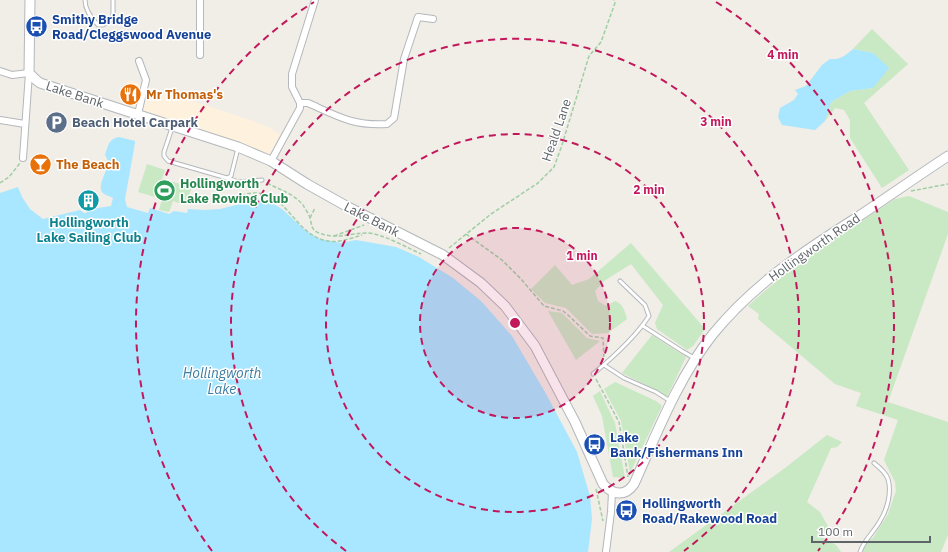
<svg xmlns="http://www.w3.org/2000/svg" width="948" height="552" viewBox="0 0 948 552" font-family="'IBM Plex Sans',sans-serif">
	<style>
		.commercial { fill: #fef2df }
		.green { fill: #c9e8c4 }
		.water { fill: #a9e6ff }
		.lines { fill: none; stroke-linecap: round; stroke-linejoin: round }
		.lane-casing { stroke: #b4b8bc; stroke-width: 5 }
		.street-casing { stroke: #b4b8bc; stroke-width: 8 }
		.secondary-casing { stroke: #b3b8bc; stroke-width: 11 }
		.path { stroke: #a0cea6; stroke-width: 1.5; stroke-dasharray: 4 2; stroke-linecap: butt }
		.lane { stroke: #fff; stroke-width: 3 }
		.street { stroke: #fff; stroke-width: 6 }
		.secondary { stroke: #fff; stroke-width: 9 }
		.ring { fill: none; stroke: #c2185b; stroke-width: 2; stroke-dasharray: 7 5 }
		.labels { text-anchor: middle; stroke-width: 3; stroke-linejoin: round; paint-order: stroke }
		.transit-label { font-size: 13px; font-weight: bold; fill: #164399; stroke: #fff; text-anchor: start }
		.street-label { font-size: 13px; fill: #5e6468; stroke: #fff }
		.food-label { font-size: 13px; font-weight: bold; fill: #c56008; stroke: #fff; text-anchor: start }
		.service-label { font-size: 13px; font-weight: bold; fill: #4e5e75; stroke: #fff; text-anchor: start }
		.leisure-label { font-size: 13px; font-weight: bold; fill: #27864d; stroke: #fff; text-anchor: start }
		.culture-label { font-size: 13px; font-weight: bold; fill: #0d838f; stroke: #fff }
		.water-label { font-size: 14px; font-style: italic; fill: #3d7da2; stroke: #fff }
		.centre { fill: #c2185b; stroke: #fff; stroke-width: 2 }
		.ring-label { font-size: 12px; text-anchor: middle; font-weight: bold; fill: #c2185b; stroke: #fff; stroke-width: 3; stroke-linejoin: round; paint-order: stroke }
	</style>
	<rect width="100%" height="100%" fill="#f1ede7"/>
	<polygon class="commercial" points="128,80 250,120 268,127 280,134 270,155 244,145 145,112 121,103"/>
	<g class="green">
		<polygon points="872,29 908,64 864,103 909,170 882,188 850,138 850,120 844,110 835,108 825,121 831,102 850,91 873,88 873,53 853,49"/>
		<polygon points="147,164 165,170 162,179 192,187 185,205 173,201 169,212 159,210 162,199 138,192"/>
		<path d="M909,196L948,212V234L888,402L948,422V535L941,552H862L869,540L873,538L888,514L896,491L895,482L884,460L898,420L856,406L861,393L835,384L758,319L759,314L748,306C793,264 844,233 895,199Z"/>
		<path d="M631,243L705,329L693,346L687,350L657,329L655,323L663,305L631,264L604,281L595,291L598,301L606,306L615,301C623,303 625,312 627,319L608,333L592,334L566,308L545,303L531,289L555,265L572,285L589,279Z"/>
		<polygon points="548,311 562,313 587,338 600,341 576,360"/>
		<polygon points="652,335 686,357 667,397 652,388 622,373"/>
		<polygon points="615,382 656,401 662,406 630,473 621,421 604,389"/>
		<polygon points="600,391 615,423 625,478 613,477 602,416 593,396"/>
		<polygon points="827,435 842,442 837,447 831,448 807,502 820,512 829,528 822,537 836,545 841,552 669,552 785,468"/>
	</g>
	<g class="water">
		<path d="M853,49L873,53L889,68L873,88L850,91L831,102L825,121L815,130L782,125L778,117L780,108L794,100L798,94L795,90L806,86L822,65L830,59C840,60 845,56 853,49Z"/>
		<path d="M119,137L135,141V143L125,199L127,207L148,213L150,208L169,214L174,211L187,213L188,209L205,210L220,209L256,200L261,199L270,202L282,209L306,231L320,239L341,243L356,240L396,247L419,257L453,278L481,301L512,336L545,392L577,452L590,496L592,519L588,552H0V193L18,187L22,197L30,209L43,219L80,210L84,213H86L91,209L111,206L113,198C110,196 104,195 102,192C96,181 114,167 105,155C108,147 108,139 119,137Z"/>
	</g>
	<g class="lines">
		<defs>
			<g id="lane">
				<path d="M85,0C85,9 91,18 98,25H103L112,19L113,14V0"/>
				<polyline points="172,128 164,152 164,156 168,161 227,178 231,176 238,148"/>
				<polyline points="227,178 239,182 262,180"/>
				<polyline points="643,326 682,351 694,358"/>
				<polyline points="604,365 624,378 656,392 670,401"/>
				<path d="M593,374C611,359 637,335 649,316L645,305L620,281"/>
				<path d="M860,552C864,540 874,532 880,521C887,510 892,493 888,479C886,473 879,467 874,463"/>
			</g>
			<g id="street">
				<polyline points="200,55 200,0"/>
				<polyline points="0,71 12,75 29,73 23,158"/>
				<path d="M300,103H308C337,116 353,126 387,124L394,118L404,59L418,17L433,19"/>
				<polyline points="138,114 146,80 139,61"/>
				<polyline points="0,120 25,124"/>
				<polyline points="271,161 300,108 300,103 292,87 292,74 315,0"/>
				<polyline points="606,552 611,512 612,492"/>
			</g>
			<path id="secondary" d="M30,0L29,73L35,79L40,83L238,147L271,161L307,184L348,207L443,255L481,283L505,306L535,346L575,422L603,484C613,495 625,497 634,484C657,433 678,378 713,334C752,286 801,253 853,220C885,199 916,177 948,156"/>
		</defs>
		<use href="#lane" class="lane-casing"/>
		<use href="#street" class="street-casing"/>
		<use href="#secondary" class="secondary-casing"/>
		<g class="path">
			<polyline points="0,183 9,177 20,163"/>
			<path d="M267,183C280,190 293,193 303,205C305,209 309,214 310,218C312,225 311,230 319,233C337,240 349,233 367,233C381,233 408,248 421,254"/>
			<polyline points="911,191 948,184"/>
			<path d="M230,200C284,174 286,228 323,240C336,244 349,239 362,235"/>
			<polyline points="310,218 315,208"/>
			<polyline points="466,234 502,260 521,279 544,306 563,311 568,315 590,336 603,338 604,357"/>
			<polyline points="334,236 364,225"/>
			<polyline points="449,248 491,214 538,183 554,167 562,145 589,56 601,42 615,3 614,0"/>
			<polyline points="596,379 619,422 628,477"/>
			<polyline points="596,489 603,521"/>
		</g>
		<use href="#lane" class="lane"/>
		<use href="#street" class="street"/>
		<use href="#secondary" class="secondary"/>
	</g>
	<circle cx="515" cy="323" r="95" fill="#c2185b" fill-opacity=".12"/>
	<g class="ring">
		<circle cx="515" cy="323" r="95"/>
		<circle cx="515" cy="323" r="189"/>
		<path d="M346 551A284 284 0 1 1 684 551"/>
		<path d="M212 551A379 379 0 0 1 314 2M716 2A379 379 0 0 1 818 551"/>
	</g>
	<defs>
		<symbol id="bus-disc" viewBox="-11 -11 22 22"><circle r="9.5" fill="#1a4fb4" stroke="#fff"/><path d="M-5-6H5V4H4V6H2V4H-2V6H-4V4H-5ZM-3.5-4V0h7V-4ZM-3.5 1.2v1.5H-2V1.2ZM2 1.2v1.5H3.5V1.2Z" fill="#fff"/></symbol>
		<symbol id="restaurant-disc" viewBox="-11 -11 22 22"><circle r="9.5" fill="#e8710a" stroke="#fff"/><path d="M-5-6h1v4h1v-4h1v4h1v-4h1v5L-1.5 .5V6h-2V.5L-5-1ZM5-6V6H3V1.5H1.5Q1.5-4 5-6Z" fill="#fff"/></symbol>
		<symbol id="parking-disc" viewBox="-11 -11 22 22"><circle r="9.5" fill="#5c6f8a" stroke="#fff"/><path d="M-3.5-5.5H1a3.5 3.5 0 0 1 0 7H-1V5.5H-3.5ZM-1-3.4V-.6H.8a1.4 1.4 0 0 0 0-2.8Z" fill="#fff"/></symbol>
		<symbol id="bar-disc" viewBox="-11 -11 22 22"><circle r="9.5" fill="#e8710a" stroke="#fff"/><path d="M-6-5H6L.8 .8V4.5H3.5V6h-7V4.5H-.8V.8Z" fill="#fff"/></symbol>
		<symbol id="stadium-disc" viewBox="-11 -11 22 22"><circle r="9.5" fill="#2e9e5b" stroke="#fff"/><path d="M0-5a6.5 5 0 1 0 0 10a6.5 5 0 1 0 0-10ZM-3.5-1.8h7v3.6h-7Z" fill="#fff"/></symbol>
		<symbol id="building-disc" viewBox="-11 -11 22 22"><circle r="9.5" fill="#0f9aa8" stroke="#fff"/><path d="M-4-6H4V6H1V3H-1V6H-4ZM-2.5-4.3h1.7v1.8h-1.7ZM.8-4.3h1.7v1.8H.8ZM-2.5-1h1.7V.8h-1.7ZM.8-1h1.7V.8H.8Z" fill="#fff"/></symbol>
	</defs>
	<g fill-rule="evenodd">
		<use href="#bus-disc" x="24" y="14" width="25" height="25"/>
		<use href="#restaurant-disc" x="118" y="82" width="25" height="25"/>
		<use href="#parking-disc" x="44" y="110" width="25" height="25"/>
		<use href="#bar-disc" x="28" y="152" width="25" height="25"/>
		<use href="#stadium-disc" x="152" y="178" width="25" height="25"/>
		<use href="#building-disc" x="76" y="188" width="25" height="25"/>
		<use href="#bus-disc" x="582" y="432" width="25" height="25"/>
		<use href="#bus-disc" x="614" y="498" width="25" height="25"/>
	</g>
	<g class="labels">
		<g class="transit-label">
			<text x="52" y="24">Smithy Bridge<tspan x="52" dy="15">Road/Cleggswood Avenue</tspan></text>
			<text x="610" y="442">Lake<tspan x="610" dy="15">Bank/Fishermans Inn</tspan></text>
			<text x="642" y="508">Hollingworth<tspan x="642" dy="15">Road/Rakewood Road</tspan></text>
		</g>
		<g class="street-label">
			<text transform="translate(75 94) rotate(18)" y="5">Lake Bank</text>
			<text transform="translate(556 130) rotate(-71)" y="5">Heald Lane</text>
			<text transform="translate(372 219) rotate(27)" y="5">Lake Bank</text>
			<text transform="translate(814 247) rotate(-35)" y="5">Hollingworth Road</text>
		</g>
		<g class="food-label">
			<text x="146" y="99">Mr Thomas's</text>
			<text x="56" y="169">The Beach</text>
		</g>
		<g class="service-label">
			<text x="72" y="127">Beach Hotel Carpark</text>
		</g>
		<g class="leisure-label">
			<text x="180" y="188">Hollingworth<tspan x="180" dy="15">Lake Rowing Club</tspan></text>
		</g>
		<g class="culture-label">
			<text x="89" y="227">Hollingworth<tspan x="89" dy="15">Lake Sailing Club</tspan></text>
		</g>
		<g class="water-label">
			<text x="222" y="378">Hollingworth<tspan x="222" dy="16">Lake</tspan></text>
		</g>
	</g>
	<circle cx="515" cy="323" r="6" class="centre"/>
	<g class="ring-label">
		<text x="783" y="59">4 min</text>
		<text x="716" y="126">3 min</text>
		<text x="649" y="194">2 min</text>
		<text x="582" y="260">1 min</text>
	</g>
	<path d="M812 536v6h118v-6" fill="none" stroke="#5e6468" stroke-width="2"/>
	<text x="818" y="536" font-size="12" fill="#5e6468" stroke="#ffffff" stroke-width="3" paint-order="stroke">100 m</text>
</svg>
